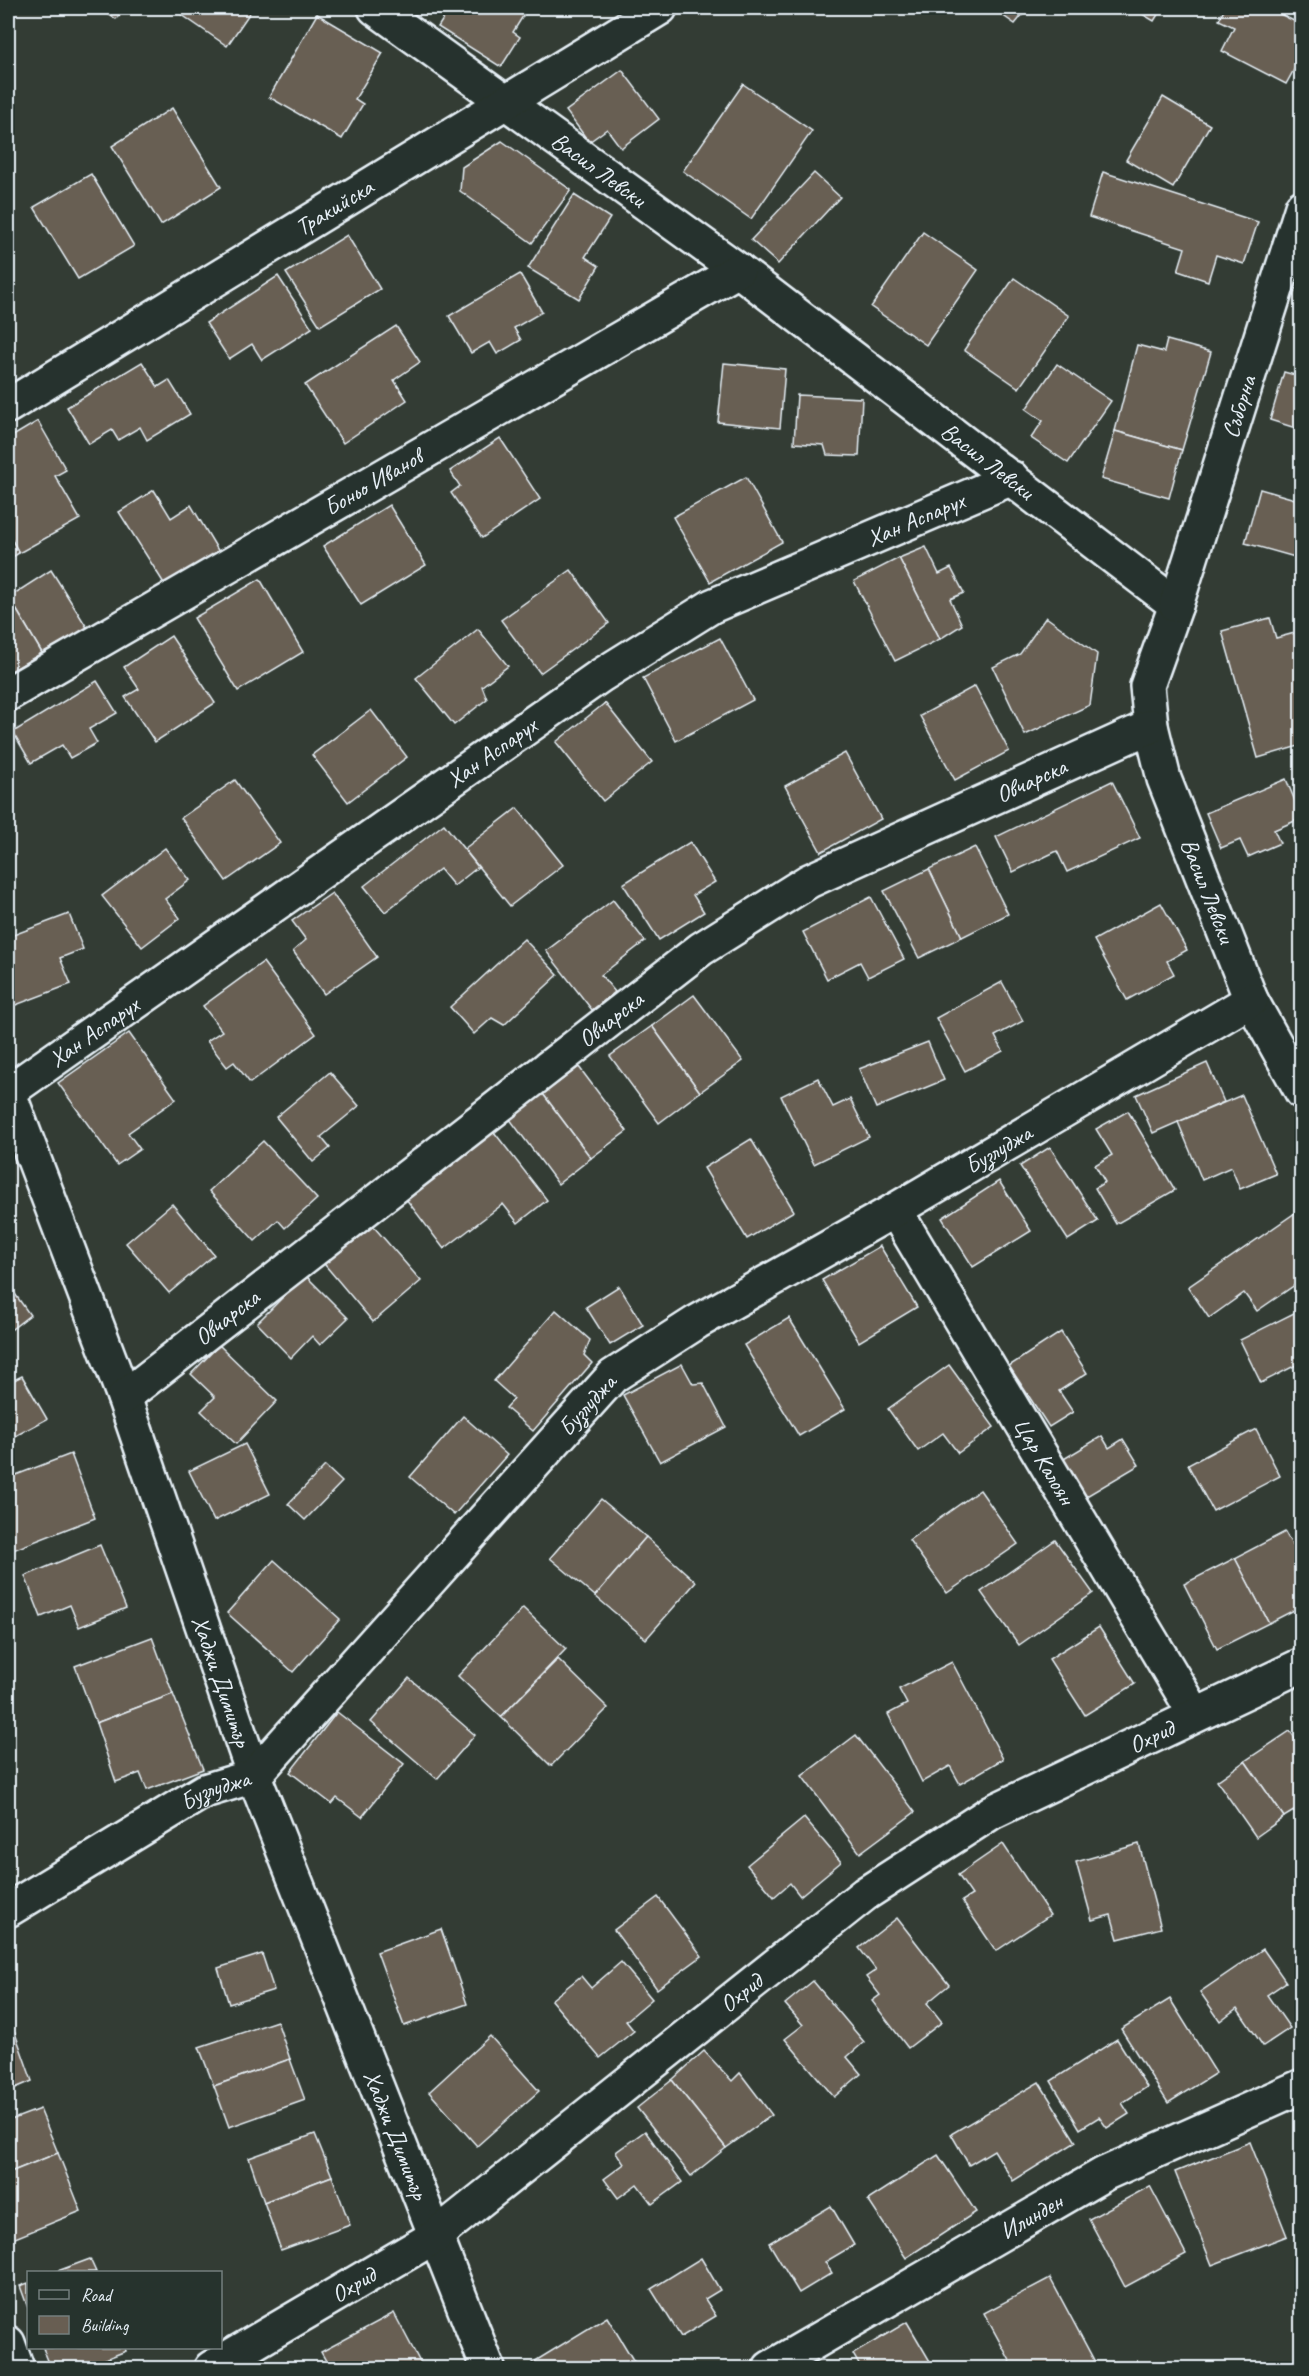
<svg xmlns="http://www.w3.org/2000/svg" width="1309" height="2376" viewBox="0 0 1309 2376" font-family="Caveat,sans-serif">
	<style>
		.building { fill: #685e52; stroke: #e8f1f8; stroke-width: 1.5 }
		.lines { fill: none; stroke-linecap: round; stroke-linejoin: round }
		.minor-casing { stroke: #e8f1f8; stroke-width: 38 }
		.minor { stroke: #26332d; stroke-width: 33 }
		.labels { text-anchor: middle; stroke-width: 4.5; stroke-linejoin: round; paint-order: stroke }
		.street-label { font-size: 24px; fill: #e8f1f8; stroke: #26332d }
	</style>
	<rect width="100%" height="100%" fill="#333c34"/>
	<filter id="ink" filterUnits="userSpaceOnUse"><feTurbulence type="fractalNoise" baseFrequency=".0167" numOctaves="2"/><feDisplacementMap in="SourceGraphic" scale="12" xChannelSelector="R" yChannelSelector="G"/><feConvolveMatrix kernelMatrix="1 2 1 2 8 2 1 2 1" color-interpolation-filters="sRGB"/></filter>
	<g filter="url(#ink)">
		<g class="building">
			<polygon points="98,8 125,8 116,19"/>
			<polygon points="172,8 253,8 227,46"/>
			<polygon points="450,8 528,8 513,32 520,37 501,67 438,27"/>
			<polygon points="992,8 1028,8 1015,24"/>
			<polygon points="1132,8 1162,8 1154,21"/>
			<polygon points="1225,8 1268,8 1302,25 1302,55 1286,84 1222,51 1234,27 1219,20"/>
			<polygon points="317,14 383,53 355,99 363,104 342,139 269,97"/>
			<polygon points="622,70 659,119 621,148 607,129 589,142 566,111"/>
			<polygon points="743,84 812,131 751,219 683,171"/>
			<polygon points="1163,97 1210,125 1173,188 1126,160"/>
			<polygon points="172,108 221,187 161,225 112,146"/>
			<polygon points="502,141 571,190 532,243 460,191 462,167"/>
			<polygon points="1103,172 1258,222 1244,264 1216,255 1208,281 1178,271 1185,248 1089,217"/>
			<polygon points="814,173 840,197 778,264 751,240"/>
			<polygon points="91,174 134,246 78,279 34,207"/>
			<polygon points="574,195 610,218 585,257 599,266 579,299 528,268"/>
			<polygon points="923,232 978,270 926,345 871,307"/>
			<polygon points="347,235 380,289 320,326 286,273"/>
			<polygon points="520,274 542,312 514,328 521,340 497,354 490,342 471,353 449,316"/>
			<polygon points="278,276 312,328 262,360 252,344 229,359 206,323"/>
			<polygon points="1014,278 1069,316 1019,388 964,350"/>
			<polygon points="396,326 420,362 394,380 407,400 343,443 305,385"/>
			<polygon points="1167,340 1211,352 1182,450 1115,431 1137,345 1164,352"/>
			<polygon points="142,362 158,387 169,380 190,414 147,440 140,427 118,440 112,430 89,444 67,407"/>
			<polygon points="724,363 785,369 780,428 718,422"/>
			<polygon points="1057,364 1111,401 1068,463 1031,438 1043,421 1026,409"/>
			<polygon points="1284,372 1302,377 1302,430 1270,420"/>
			<polygon points="797,395 862,398 859,456 827,455 824,445 794,443"/>
			<polygon points="38,421 66,470 55,476 80,519 19,553 8,533 8,439"/>
			<polygon points="1115,431 1182,450 1169,498 1101,479"/>
			<polygon points="500,438 540,499 482,538 451,493 460,486 450,471"/>
			<polygon points="746,477 782,542 710,582 673,517"/>
			<polygon points="1260,489 1302,501 1302,559 1245,543"/>
			<polygon points="154,490 171,518 191,505 219,552 165,585 119,512"/>
			<polygon points="389,505 426,565 361,605 323,546"/>
			<polygon points="8,533 19,553 8,560"/>
			<polygon points="926,547 939,574 951,568 964,593 950,599 962,625 940,639 899,558"/>
			<polygon points="899,558 940,639 895,661 854,581"/>
			<polygon points="51,570 88,629 42,653 9,597"/>
			<polygon points="571,570 609,623 540,673 501,620"/>
			<polygon points="260,579 303,652 238,691 194,618"/>
			<polygon points="9,597 42,653 8,673 8,598"/>
			<polygon points="1046,617 1097,654 1090,705 1025,735 993,667 1020,654"/>
			<polygon points="1270,618 1276,638 1302,631 1302,728 1298,728 1302,745 1258,758 1222,631"/>
			<polygon points="478,629 508,666 482,686 487,699 454,725 416,678"/>
			<polygon points="171,636 215,703 155,742 125,697 139,689 124,667"/>
			<polygon points="720,638 753,700 676,741 643,678"/>
			<polygon points="97,681 117,713 89,729 97,743 70,758 62,745 31,763 13,732"/>
			<polygon points="975,686 1009,751 955,780 920,716"/>
			<polygon points="605,703 652,762 603,801 556,742"/>
			<polygon points="371,710 407,757 348,802 312,755"/>
			<polygon points="845,753 881,819 821,852 785,786"/>
			<polygon points="1286,779 1302,818 1274,830 1280,843 1248,857 1240,840 1221,848 1206,813"/>
			<polygon points="235,780 280,843 226,881 181,818"/>
			<polygon points="1112,781 1140,838 1067,872 1057,851 1013,872 996,837"/>
			<polygon points="517,808 563,865 510,906 464,849"/>
			<polygon points="444,824 478,867 454,886 440,869 385,912 364,886"/>
			<polygon points="690,842 715,882 693,895 704,912 659,940 623,884"/>
			<polygon points="975,847 1008,914 962,937 929,869"/>
			<polygon points="165,848 190,880 165,899 180,918 142,947 102,896"/>
			<polygon points="929,869 962,937 919,958 884,891"/>
			<polygon points="332,893 377,957 324,994 293,951 306,940 292,921"/>
			<polygon points="871,897 904,959 868,977 860,962 827,979 803,932"/>
			<polygon points="613,900 645,941 601,975 615,992 592,1010 546,951"/>
			<polygon points="1161,903 1187,950 1167,961 1174,974 1127,1000 1094,940"/>
			<polygon points="69,914 83,949 60,958 71,984 8,1008 8,937"/>
			<polygon points="524,939 558,975 504,1025 492,1018 474,1034 450,1007"/>
			<polygon points="263,962 316,1034 250,1083 234,1062 227,1067 207,1041 222,1031 203,1006"/>
			<polygon points="1002,982 1023,1021 995,1036 1003,1051 965,1071 936,1018"/>
			<polygon points="694,995 743,1061 700,1092 652,1026"/>
			<polygon points="652,1026 700,1092 659,1123 610,1056"/>
			<polygon points="129,1033 176,1099 128,1133 140,1149 117,1165 58,1083"/>
			<polygon points="928,1042 944,1080 876,1108 859,1069"/>
			<polygon points="1207,1063 1224,1102 1153,1133 1136,1095"/>
			<polygon points="579,1067 627,1131 591,1158 543,1094"/>
			<polygon points="330,1072 359,1106 321,1137 330,1148 313,1162 276,1117"/>
			<polygon points="818,1078 833,1107 850,1099 869,1137 814,1164 781,1096"/>
			<polygon points="543,1094 591,1158 558,1184 509,1118"/>
			<polygon points="1242,1095 1276,1174 1240,1189 1231,1167 1202,1180 1178,1122"/>
			<polygon points="1128,1111 1175,1190 1116,1224 1095,1188 1105,1182 1095,1165 1112,1155 1096,1129"/>
			<polygon points="494,1132 547,1200 518,1223 503,1204 444,1249 406,1199"/>
			<polygon points="751,1139 794,1211 747,1239 704,1168"/>
			<polygon points="263,1141 317,1199 285,1228 278,1220 255,1241 209,1191"/>
			<polygon points="1050,1147 1098,1221 1068,1240 1020,1166"/>
			<polygon points="999,1181 1031,1231 973,1267 942,1218"/>
			<polygon points="172,1204 214,1255 169,1293 126,1243"/>
			<polygon points="1295,1213 1302,1222 1302,1280 1257,1311 1244,1293 1209,1318 1188,1287"/>
			<polygon points="367,1219 421,1281 373,1322 320,1259"/>
			<polygon points="880,1246 917,1307 859,1342 822,1280"/>
			<polygon points="305,1275 348,1318 320,1345 312,1336 291,1358 257,1323"/>
			<polygon points="8,1284 30,1315 8,1332"/>
			<polygon points="619,1286 643,1325 610,1345 586,1307"/>
			<polygon points="1302,1309 1302,1362 1261,1383 1240,1340"/>
			<polygon points="556,1310 590,1340 584,1355 592,1363 533,1431 506,1408 514,1399 494,1381"/>
			<polygon points="789,1318 845,1409 799,1436 744,1345"/>
			<polygon points="1061,1332 1087,1373 1059,1391 1073,1412 1049,1427 1009,1366"/>
			<polygon points="219,1345 277,1401 236,1444 201,1411 215,1397 191,1374"/>
			<polygon points="682,1364 693,1384 703,1383 726,1427 660,1462 623,1395"/>
			<polygon points="949,1365 994,1427 958,1453 943,1433 918,1451 888,1409"/>
			<polygon points="22,1376 47,1419 8,1440 8,1383"/>
			<polygon points="463,1416 507,1455 454,1515 410,1477"/>
			<polygon points="1256,1429 1280,1476 1213,1511 1188,1465"/>
			<polygon points="1102,1436 1109,1448 1123,1439 1139,1465 1085,1497 1062,1460"/>
			<polygon points="245,1444 270,1494 214,1521 189,1471"/>
			<polygon points="71,1454 95,1518 8,1552 8,1478"/>
			<polygon points="325,1466 342,1482 305,1520 288,1504"/>
			<polygon points="980,1490 1018,1544 947,1593 909,1540"/>
			<polygon points="601,1499 646,1537 595,1596 550,1558"/>
			<polygon points="1285,1532 1302,1563 1302,1606 1269,1623 1235,1558"/>
			<polygon points="646,1537 696,1582 646,1639 595,1596"/>
			<polygon points="1055,1540 1093,1593 1019,1645 981,1592"/>
			<polygon points="100,1545 126,1608 79,1627 70,1605 41,1617 25,1576"/>
			<polygon points="1235,1558 1269,1623 1217,1649 1184,1584"/>
			<polygon points="274,1560 340,1619 293,1672 227,1613"/>
			<polygon points="523,1608 566,1649 501,1717 458,1676"/>
			<polygon points="1099,1627 1135,1684 1085,1715 1049,1659"/>
			<polygon points="152,1637 173,1694 96,1723 75,1666"/>
			<polygon points="558,1659 608,1708 551,1766 501,1717"/>
			<polygon points="952,1662 1003,1759 960,1784 950,1766 922,1782 888,1714 907,1704 899,1689"/>
			<polygon points="409,1678 475,1735 437,1779 371,1722"/>
			<polygon points="173,1694 203,1769 147,1790 140,1773 116,1782 96,1723"/>
			<polygon points="337,1712 404,1764 362,1817 337,1798 332,1804 290,1772"/>
			<polygon points="1290,1731 1302,1748 1302,1806 1284,1817 1245,1761"/>
			<polygon points="856,1735 915,1812 860,1853 802,1776"/>
			<polygon points="1245,1761 1284,1817 1256,1837 1217,1781"/>
			<polygon points="804,1818 841,1862 800,1896 790,1883 774,1897 747,1865"/>
			<polygon points="1003,1844 1050,1915 996,1951 962,1901 972,1895 958,1875"/>
			<polygon points="1139,1844 1161,1928 1118,1939 1111,1915 1092,1920 1076,1862"/>
			<polygon points="658,1897 702,1956 657,1989 614,1930"/>
			<polygon points="897,1918 949,1985 927,2003 942,2022 908,2048 872,2001 880,1995 866,1977 876,1970 859,1948"/>
			<polygon points="441,1929 467,2004 404,2026 377,1952"/>
			<polygon points="1263,1949 1286,1982 1267,1995 1290,2028 1263,2046 1237,2008 1220,2021 1200,1992"/>
			<polygon points="262,1954 274,1990 229,2004 218,1968"/>
			<polygon points="621,1962 652,1999 626,2021 634,2031 600,2058 551,2000 581,1976 591,1988"/>
			<polygon points="813,1981 864,2042 847,2057 861,2074 834,2097 785,2039 803,2025 785,2004"/>
			<polygon points="1170,1999 1216,2073 1168,2103 1121,2029"/>
			<polygon points="277,2021 290,2059 214,2086 199,2047"/>
			<polygon points="15,2033 32,2081 8,2091 8,2035"/>
			<polygon points="490,2036 539,2091 477,2146 429,2092"/>
			<polygon points="1117,2039 1147,2087 1122,2103 1129,2114 1107,2128 1099,2117 1080,2129 1051,2081"/>
			<polygon points="704,2051 732,2081 740,2073 772,2115 726,2148 672,2080"/>
			<polygon points="290,2059 305,2100 229,2127 214,2086"/>
			<polygon points="672,2080 726,2148 691,2176 637,2108"/>
			<polygon points="1039,2082 1076,2142 1013,2181 994,2150 969,2165 951,2134"/>
			<polygon points="40,2109 58,2153 8,2173 8,2121"/>
			<polygon points="645,2131 682,2182 652,2204 637,2184 618,2198 604,2179 624,2164 616,2152"/>
			<polygon points="315,2134 332,2176 264,2202 249,2158"/>
			<polygon points="1250,2142 1287,2236 1212,2265 1175,2172"/>
			<polygon points="58,2153 81,2211 8,2241 8,2173"/>
			<polygon points="938,2155 976,2212 906,2258 868,2200"/>
			<polygon points="332,2176 350,2225 281,2250 264,2202"/>
			<polygon points="1150,2186 1186,2254 1125,2287 1089,2219"/>
			<polygon points="831,2206 854,2245 825,2262 832,2273 799,2293 769,2243"/>
			<polygon points="701,2258 720,2290 705,2299 716,2316 681,2337 651,2289"/>
			<polygon points="90,2259 96,2272 55,2272"/>
			<polygon points="1050,2278 1096,2364 1088,2368 1014,2368 984,2313"/>
			<polygon points="28,2283 28,2308 20,2286"/>
			<polygon points="394,2313 423,2368 330,2368 321,2352"/>
			<polygon points="607,2317 638,2368 535,2368 532,2363"/>
			<polygon points="907,2322 934,2368 861,2368 853,2354"/>
			<polygon points="43,2348 125,2348 126,2351 82,2368 51,2368"/>
		</g>
		<g class="lines">
			<defs>
				<g id="minor">
					<path id="s1" d="M375,8L738,270L1176,605L1147,686L1151,726L1164,779L1251,1000L1302,1092"/>
					<path id="s2" d="M8,406L660,8"/>
					<path id="s3" d="M1176,605L1302,207"/>
					<path id="s4" d="M8,694L738,270"/>
					<path id="s5" d="M8,1091L124,1397L254,1776L488,2368"/>
					<path id="s6" d="M8,1092L600,676L712,606L1012,478"/>
					<path id="s7" d="M895,1210L1195,1714"/>
					<path id="s8" d="M124,1397L701,949L809,881L1151,726"/>
					<path id="s9" d="M8,1910L204,1791L254,1776L613,1376L697,1322L895,1210L1251,1000"/>
					<polyline points="8,2343 17,2368"/>
					<path id="s10" d="M211,2368L434,2237L865,1894L992,1812L1302,1665"/>
					<path id="s11" d="M770,2368L1104,2174L1302,2086"/>
				</g>
			</defs>
			<use href="#minor" class="minor-casing"/>
			<use href="#minor" class="minor"/>
		</g>
	</g>
	<g class="labels">
		<g class="street-label">
			<text dy="8" stroke="none"><textPath href="#s1" startOffset="276">Васил Левски</textPath></text>
			<text dy="8" stroke="none"><textPath href="#s2" startOffset="382">Тракийска</textPath></text>
			<text dy="8" stroke="none"><textPath href="#s3" startOffset="208">Съборна</textPath></text>
			<text dy="8" stroke="none"><textPath href="#s1" startOffset="762">Васил Левски</textPath></text>
			<text dy="8" stroke="none"><textPath href="#s4" startOffset="422">Боньо Иванов</textPath></text>
			<text dy="8" stroke="none"><textPath href="#s6" startOffset="1077">Хан Аспарух</textPath></text>
			<text dy="8" stroke="none"><textPath href="#s6" startOffset="591">Хан Аспарух</textPath></text>
			<text dy="8" stroke="none"><textPath href="#s8" startOffset="1102">Овчарска</textPath></text>
			<text dy="8" stroke="none"><textPath href="#s1" startOffset="1300">Васил Левски</textPath></text>
			<text dy="8" stroke="none"><textPath href="#s8" startOffset="616">Овчарска</textPath></text>
			<text dy="8" stroke="none"><textPath href="#s6" startOffset="105">Хан Аспарух</textPath></text>
			<text dy="8" stroke="none"><textPath href="#s9" startOffset="1266">Бузлуджа</textPath></text>
			<text dy="8" stroke="none"><textPath href="#s8" startOffset="130">Овчарска</textPath></text>
			<text dy="8" stroke="none"><textPath href="#s9" startOffset="780">Бузлуджа</textPath></text>
			<text dy="8" stroke="none"><textPath href="#s7" startOffset="292">Цар Калоян</textPath></text>
			<text dy="8" stroke="none"><textPath href="#s5" startOffset="628">Хаджи Димитър</textPath></text>
			<text dy="8" stroke="none"><textPath href="#s10" startOffset="1137">Охрид</textPath></text>
			<text dy="8" stroke="none"><textPath href="#s9" startOffset="240">Бузлуджа</textPath></text>
			<text dy="8" stroke="none"><textPath href="#s10" startOffset="651">Охрид</textPath></text>
			<text dy="8" stroke="none"><textPath href="#s5" startOffset="1114">Хаджи Димитър</textPath></text>
			<text dy="8" stroke="none"><textPath href="#s11" startOffset="302">Илинден</textPath></text>
			<text dy="8" stroke="none"><textPath href="#s10" startOffset="165">Охрид</textPath></text>
		</g>
	</g>
	<rect width="1309" height="2376" fill="none" stroke="#26332d" stroke-width="30"/>
	<rect x="15" y="15" width="1279" height="2346" fill="none" stroke="#e8f1f8" stroke-width="2" filter="url(#ink)"/>
	<rect x="27" y="2271" width="195" height="78" fill="#26332d" stroke="#747f7e" stroke-width="1.5"/>
	<rect x="39" y="2290" width="30" height="9" fill="#26332d" stroke="#747f7e" stroke-width="1.5"/>
	<text x="81" y="2301" font-size="18" fill="#e8f1f8">Road</text>
	<rect x="39" y="2316" width="30" height="18" fill="#685e52" stroke="#747f7e" stroke-width="1.5"/>
	<text x="81" y="2331" font-size="18" fill="#e8f1f8">Building</text>
</svg>
